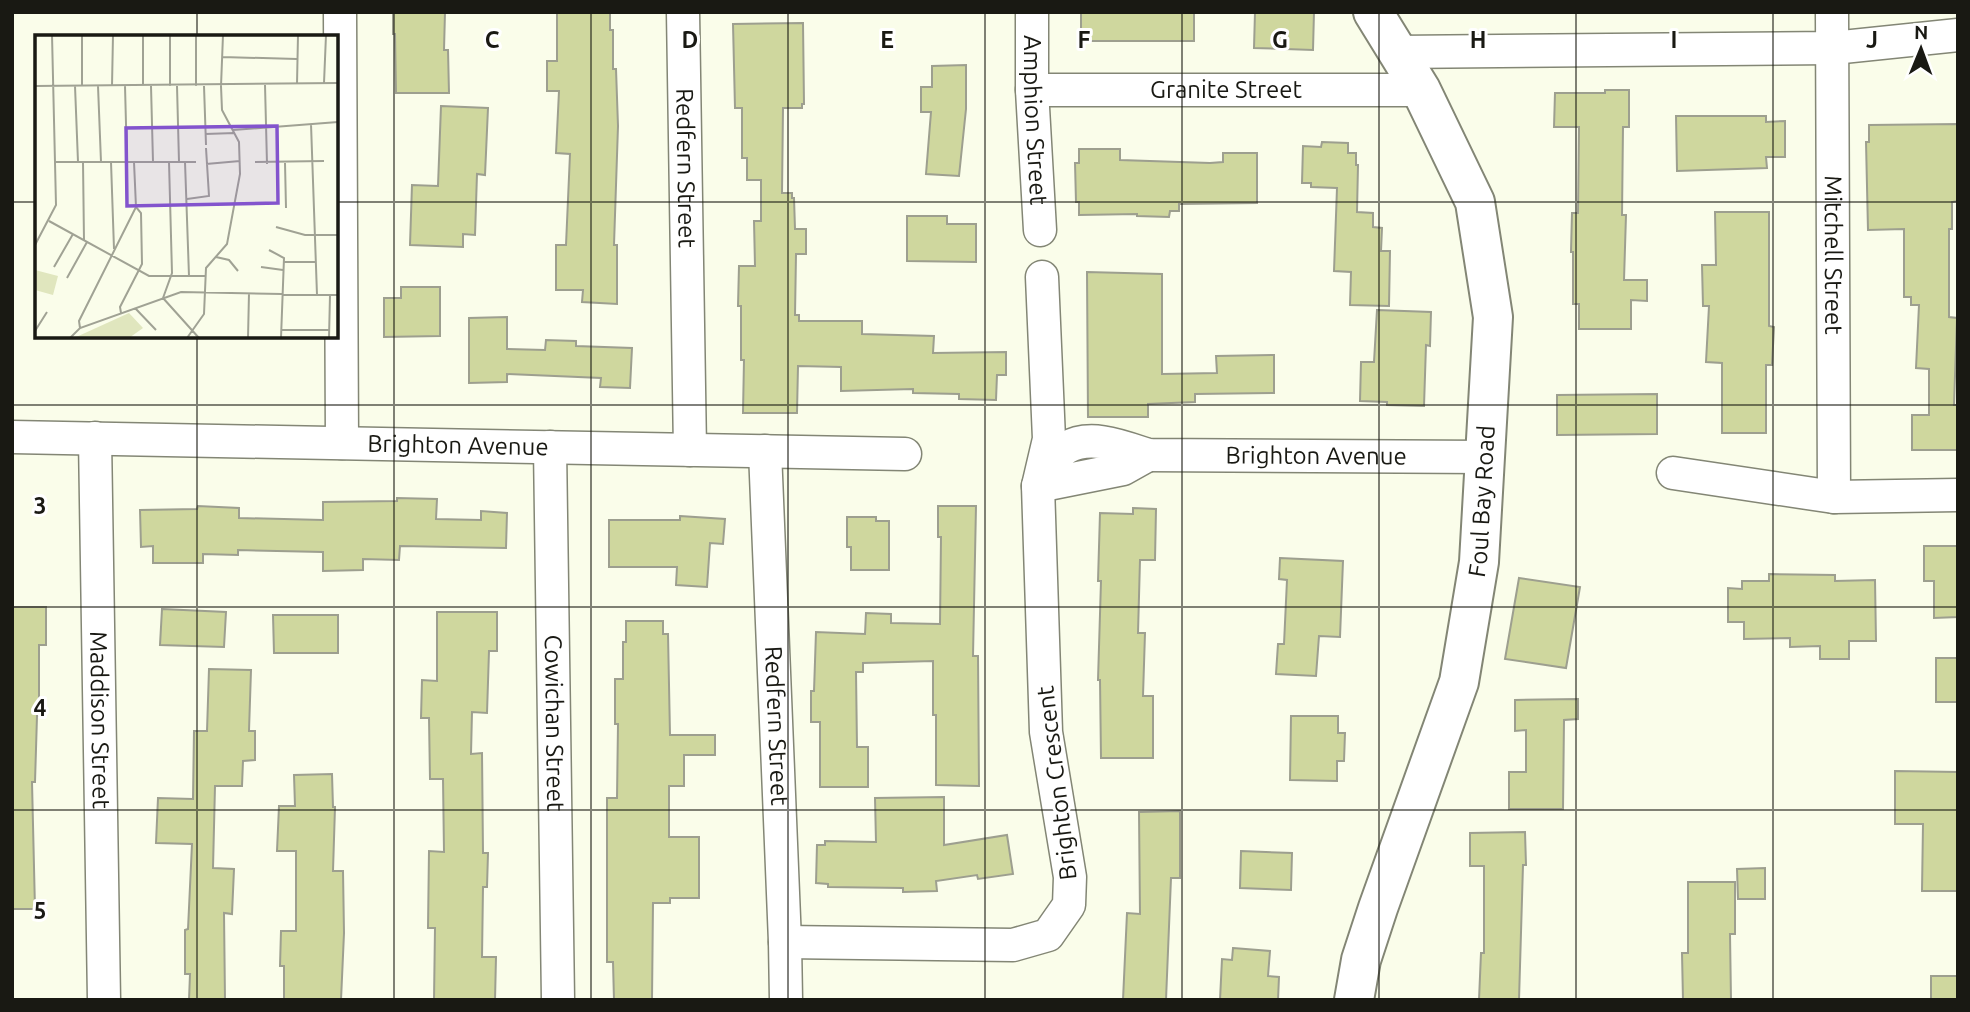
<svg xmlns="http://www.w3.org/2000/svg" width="1970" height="1012" viewBox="0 0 1970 1012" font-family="Ubuntu,sans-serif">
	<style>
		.building { fill: #cfd79e; stroke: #9d9f8f; stroke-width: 2 }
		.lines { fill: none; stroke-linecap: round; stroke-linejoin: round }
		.minor-casing { stroke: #838675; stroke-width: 35 }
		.tertiary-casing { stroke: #838675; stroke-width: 42 }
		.minor { stroke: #fff; stroke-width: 32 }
		.tertiary { stroke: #fff; stroke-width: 38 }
		.grid { fill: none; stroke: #191913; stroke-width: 2; stroke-opacity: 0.55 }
		.labels { text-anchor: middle; stroke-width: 6; stroke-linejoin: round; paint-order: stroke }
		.street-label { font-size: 24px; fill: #191913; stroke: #fff }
		.inset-road { fill: none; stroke: #a0a294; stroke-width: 2 }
		.view { fill: #8354cd; fill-opacity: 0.15; stroke: #8354cd; stroke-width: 3.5 }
		.inset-edge { fill: none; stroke: #191913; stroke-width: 3.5 }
		.grid-label { font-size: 23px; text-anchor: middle; font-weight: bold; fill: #191913; stroke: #fff; stroke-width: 6; stroke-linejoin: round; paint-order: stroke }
	</style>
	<rect width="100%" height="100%" fill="#fafdea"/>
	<g class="building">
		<polygon points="393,12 445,12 444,50 448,50 449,93 396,93 395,34 393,34"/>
		<polygon points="557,12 610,12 610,30 613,30 613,69 616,69 618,126 614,245 617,245 617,304 582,302 583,290 556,290 556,245 566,245 570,154 556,153 559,91 547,91 547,61 557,61"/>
		<rect x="1081" y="12" width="113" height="29"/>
		<polygon points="1255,12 1314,12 1313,50 1254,48"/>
		<polygon points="803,23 804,104 802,104 802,108 783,108 782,193 792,193 792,198 794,198 795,229 806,229 806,254 796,254 795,315 799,315 799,321 862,321 862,334 934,336 933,353 1006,352 1006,375 997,375 996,400 959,399 959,394 913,393 913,389 841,391 841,367 798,366 797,413 743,413 744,360 741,360 741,306 738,306 739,266 755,266 754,221 761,221 761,180 747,180 747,158 742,158 742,108 735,108 733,24"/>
		<polygon points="966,65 966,109 959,176 926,174 931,112 921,112 921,87 932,87 932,66"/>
		<polygon points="1605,90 1629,90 1629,127 1623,127 1622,215 1626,215 1624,280 1647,280 1647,301 1631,300 1631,329 1579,329 1579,304 1573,304 1573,252 1571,252 1572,213 1578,213 1579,127 1554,127 1555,93 1605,93"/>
		<polygon points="441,106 488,108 485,175 477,174 475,235 463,234 463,247 410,245 412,185 438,186"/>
		<polygon points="1676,116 1766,116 1766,122 1785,121 1785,157 1766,157 1767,168 1677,171"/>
		<polygon points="1958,124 1958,201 1952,202 1952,229 1949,229 1949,317 1957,318 1954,405 1958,405 1958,450 1912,450 1912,415 1929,415 1929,369 1916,368 1919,305 1911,305 1911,297 1904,297 1904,229 1868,230 1866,142 1869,142 1869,125"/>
		<polygon points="1322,142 1348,143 1348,153 1356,153 1356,165 1358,165 1357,212 1373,213 1373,227 1382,228 1381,251 1390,251 1389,306 1350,305 1351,272 1334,271 1337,188 1311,187 1311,183 1302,183 1303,146 1321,147"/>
		<polygon points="1079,149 1120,149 1120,160 1210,163 1223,162 1223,153 1257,153 1257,203 1179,204 1179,211 1170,211 1169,217 1137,216 1137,214 1079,215 1079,202 1076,202 1075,163 1079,163"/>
		<polygon points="1715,212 1769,212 1769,326 1774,327 1772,365 1766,365 1766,433 1722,433 1722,363 1706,362 1709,306 1703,306 1702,265 1716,265"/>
		<polygon points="907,216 947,216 947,224 976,224 976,262 907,261"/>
		<polygon points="1087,272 1162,274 1162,374 1217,373 1216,356 1274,355 1274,393 1195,394 1195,402 1148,404 1148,417 1088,417"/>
		<polygon points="401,287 440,287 440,336 384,337 384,298 401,298"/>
		<polygon points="1377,310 1431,312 1430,346 1426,345 1424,406 1387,405 1387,402 1360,401 1361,362 1374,362"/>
		<polygon points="507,317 507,349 545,350 546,340 576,341 576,346 632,348 630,388 600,387 601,378 507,374 507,382 469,383 469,318"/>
		<polygon points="1657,394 1657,434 1557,435 1557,395"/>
		<polygon points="397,498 437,499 436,519 481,520 481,511 507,513 506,548 400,546 399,560 363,559 363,570 323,571 323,552 238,550 238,555 203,554 203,563 153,563 153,546 141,547 140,510 197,509 198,506 239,508 239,518 323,520 323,502 397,501"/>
		<polygon points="938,506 976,506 973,656 978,656 979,786 936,785 936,715 933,715 933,661 863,663 863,672 856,672 857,747 868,747 868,787 820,787 820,722 811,722 811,691 814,691 816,632 865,634 866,613 891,614 891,623 940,624 941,537 938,537"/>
		<polygon points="1133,508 1156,509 1155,560 1140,560 1138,633 1145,633 1143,696 1153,696 1153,758 1101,758 1100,680 1098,680 1101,581 1098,581 1100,513 1133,514"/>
		<polygon points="680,516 725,519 723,544 710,543 707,587 676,585 677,567 609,567 609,520 680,520"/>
		<polygon points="847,517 876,517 876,521 889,521 889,570 851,570 851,547 847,547"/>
		<polygon points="1924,546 1958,546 1958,617 1934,618 1934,581 1924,581"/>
		<polygon points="1280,558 1343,561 1340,637 1319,636 1316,676 1276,674 1278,644 1284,644 1287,580 1279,579"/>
		<polygon points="1769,574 1835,575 1835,581 1875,580 1876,641 1849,641 1849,659 1820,659 1820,646 1790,647 1790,638 1744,639 1744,622 1728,622 1728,588 1742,589 1742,581 1769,581"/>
		<polygon points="1519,578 1580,587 1566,668 1505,659"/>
		<polygon points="12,607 46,607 46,645 39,645 39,716 37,716 35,782 32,782 35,909 12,909"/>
		<polygon points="162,609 226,612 224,647 160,645"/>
		<polygon points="437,612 497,612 497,651 489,651 487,713 472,712 471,754 482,753 483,853 488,853 487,887 483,887 482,957 496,957 495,1000 434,1000 435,928 428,928 429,851 444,852 443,779 430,779 429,718 421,718 422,680 437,681"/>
		<polygon points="273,615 338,615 338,653 274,653"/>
		<polygon points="626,621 663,621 663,634 668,634 670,735 715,735 715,755 684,755 684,786 669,786 669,837 699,837 699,898 670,898 670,903 653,903 652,1000 614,1000 613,962 607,962 607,798 617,798 618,724 615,724 615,679 623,679 623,642 626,642"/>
		<rect x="1936" y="658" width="22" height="44"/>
		<polygon points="209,669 251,670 249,731 255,731 255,760 243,761 242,786 215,786 213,868 234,869 232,914 224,913 225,1000 189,1000 190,974 185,974 185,930 188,929 192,844 156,843 158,798 193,799 194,731 207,731"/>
		<polygon points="1578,699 1578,719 1564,720 1563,809 1509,809 1509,772 1526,772 1526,730 1515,731 1515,700"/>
		<polygon points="1291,716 1338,716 1338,733 1345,733 1344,761 1337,761 1337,781 1290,780"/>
		<polygon points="1895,771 1958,772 1958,891 1922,891 1923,824 1895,824"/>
		<polygon points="332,774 333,807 335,807 333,871 343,871 344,933 341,1000 284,1000 284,966 280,966 281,931 296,931 296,851 277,851 279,806 295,806 294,775"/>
		<polygon points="944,797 944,845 1007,835 1013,874 978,879 977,875 936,881 937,891 903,892 903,888 828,887 828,884 816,883 817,845 825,845 825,841 876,842 875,798"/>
		<polygon points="1180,811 1180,878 1171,878 1166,1000 1123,1000 1127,913 1140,914 1139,812"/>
		<polygon points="1525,832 1526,865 1523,865 1519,1000 1479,1000 1481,953 1484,953 1484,866 1470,866 1470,833"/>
		<polygon points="1241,851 1292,853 1291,890 1240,888"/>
		<polygon points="1765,868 1765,899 1738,899 1737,869"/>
		<polygon points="1688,882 1735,882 1735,934 1730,934 1731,1000 1683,1000 1682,953 1688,953"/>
		<polygon points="1233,948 1270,951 1268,976 1279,977 1278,1000 1220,1000 1222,959 1232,960"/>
		<rect x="1931" y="976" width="27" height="24"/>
	</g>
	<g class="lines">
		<defs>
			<g id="minor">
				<polyline points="340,12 342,443"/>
				<path id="s1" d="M683,12L690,450"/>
				<path id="s2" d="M1032,12V90L1040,230"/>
				<path id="s3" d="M1832,12L1834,497"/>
				<polyline points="1397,52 1833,48 1958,35"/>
				<path id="s4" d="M1032,90H1421"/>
				<path id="s5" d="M12,437L905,454"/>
				<path id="s6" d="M95,438L104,1000"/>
				<path id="s7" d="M550,447L558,1000"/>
				<path id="s8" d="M765,451L785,942L786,1000"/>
				<polyline points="1673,473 1834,497 1958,495"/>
				<path id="s9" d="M1043,479C1049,470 1057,454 1066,448C1090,433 1124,447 1148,455L1486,457"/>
				<polyline points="1038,486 1123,469 1148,455"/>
				<polyline points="785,942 1013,945 1048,935 1069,905 1070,877 1046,732 1038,486 1049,439 1042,277"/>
			</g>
			<g id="tertiary">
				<path id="s10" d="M1354,1000L1361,960L1378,908L1459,682L1479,562L1493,317L1475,202L1421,90L1373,12"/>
			</g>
		</defs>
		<use href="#minor" class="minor-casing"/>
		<use href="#tertiary" class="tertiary-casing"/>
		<use href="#minor" class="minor"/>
		<use href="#tertiary" class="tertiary"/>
	</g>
	<path class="grid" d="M197,12V37M394,12V1000M591,12V1000M788,12V1000M985,12V1000M1182,12V1000M1379,12V1000M1576,12V1000M1773,12V1000M12,202H37M336,202H1958M197,336V1000M12,405H1958M12,607H1958M12,810H1958"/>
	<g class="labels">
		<g class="street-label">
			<text dy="8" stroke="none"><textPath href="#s4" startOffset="194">Granite Street</textPath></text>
			<text dy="8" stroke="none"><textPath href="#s2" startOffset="108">Amphion Street</textPath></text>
			<text dy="8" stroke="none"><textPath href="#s1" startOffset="156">Redfern Street</textPath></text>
			<text dy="8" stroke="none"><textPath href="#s3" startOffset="243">Mitchell Street</textPath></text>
			<text dy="8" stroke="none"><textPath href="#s5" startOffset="446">Brighton Avenue</textPath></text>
			<text dy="8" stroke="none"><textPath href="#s9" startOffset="292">Brighton Avenue</textPath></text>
			<text dy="8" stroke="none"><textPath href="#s10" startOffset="518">Foul Bay Road</textPath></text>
			<text dy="8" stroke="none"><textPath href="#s6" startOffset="282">Maddison Street</textPath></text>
			<text dy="8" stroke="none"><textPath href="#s7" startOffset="276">Cowichan Street</textPath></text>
			<text dy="8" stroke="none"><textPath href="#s8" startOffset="275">Redfern Street</textPath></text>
			<text transform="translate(1057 783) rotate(-97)" y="8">Brighton Crescent</text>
		</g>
	</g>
	<g transform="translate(35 35)">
		<rect width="303" height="303" fill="#fafdea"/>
		<path d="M0,235L23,241L18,260L0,255ZM94,278L108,293L94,303H39Z" fill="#e0e6be"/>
		<path class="inset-road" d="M135,0V51M187,22L262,24M289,48L291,0M262,49L263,0M230,50L232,129M0,51L303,48M40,51L43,127M47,51V0M63,51L66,127M77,51L78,0M90,51L92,127M108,51V0M116,51L118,127M142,51L144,127M161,51V0M169,51L171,110M186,51L188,0M276,89L282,260M198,95L303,87M170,99L200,98M19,127H161M48,127L49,206M76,127L79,214M150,127L154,241M220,127L289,126M250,128L251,173M171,129L205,126M152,164L174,161L171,113M14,186L114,241H170M241,192L270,200H303M0,210L21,170L17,0M234,215L249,223L246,303M181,222L194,225L203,236M249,227H281M19,232L38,199M226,232L248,235M32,243L52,207M128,263L137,238L134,127M128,263L164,303M100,273L121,295M86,278L85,272L107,229L106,178L101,172M45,293L44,286L101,172L99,127M246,295H294M0,296L12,277M35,303L45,293L146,257L303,260M152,303L169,279L171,233L192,209L205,139L204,107L187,75L186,51M213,303L214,258M294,303L295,260"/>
		<path class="view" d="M242,91L243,168L92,171L91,93Z"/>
		<rect width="303" height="303" class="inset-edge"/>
	</g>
	<g class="grid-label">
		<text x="492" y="48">C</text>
		<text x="690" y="48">D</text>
		<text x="887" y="48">E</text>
		<text x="1084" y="48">F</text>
		<text x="1280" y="48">G</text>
		<text x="1478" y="48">H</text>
		<text x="1674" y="48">I</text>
		<text x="1872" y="48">J</text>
		<text x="40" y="514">3</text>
		<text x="40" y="716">4</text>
		<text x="40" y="919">5</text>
	</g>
	<rect width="1970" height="1012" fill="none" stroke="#191913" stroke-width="28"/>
	<g transform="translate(1921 49) rotate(1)" stroke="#ffffff" stroke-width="5" paint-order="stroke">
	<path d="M0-5L12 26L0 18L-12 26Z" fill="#191913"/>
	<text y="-10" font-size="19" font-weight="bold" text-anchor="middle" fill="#191913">N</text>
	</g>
</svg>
